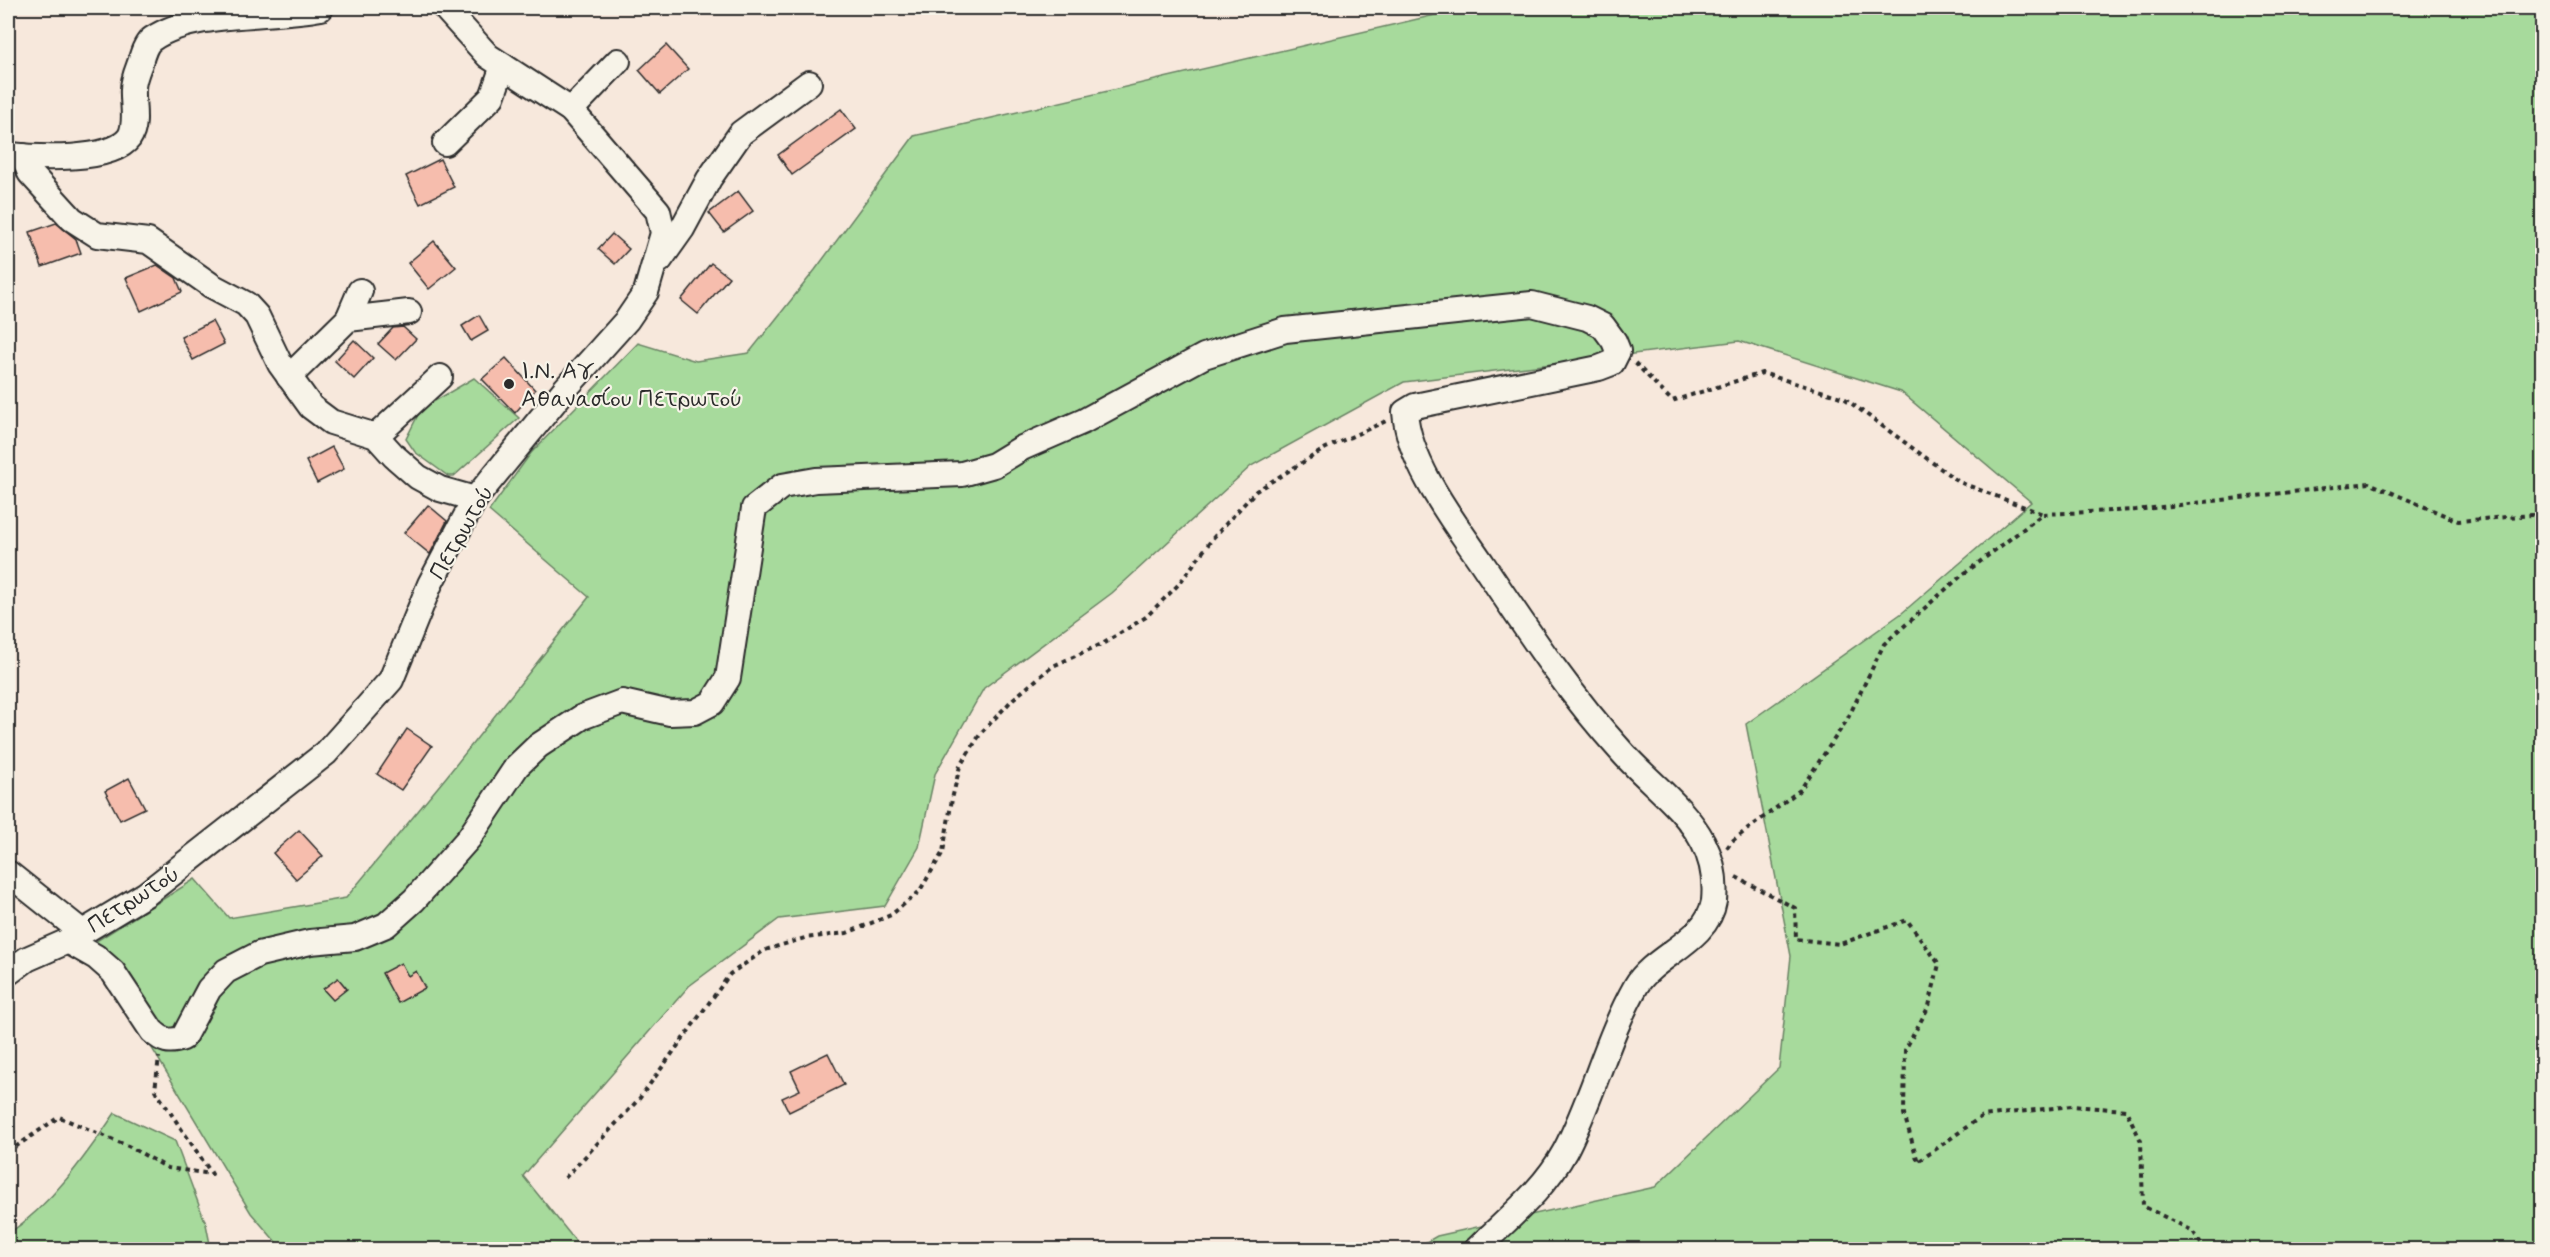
<svg xmlns="http://www.w3.org/2000/svg" width="2550" height="1257" viewBox="0 0 2550 1257" font-family="Mynerve,sans-serif">
	<style>
		.green { fill: #a7da9c; stroke: #698264; stroke-width: 1.5 }
		.water { fill: #96c7f2; stroke: #6b89a2; stroke-width: 1.5 }
		.building { fill: #f6bdad; stroke: #2b2b2b; stroke-width: 1.5 }
		.lines { fill: none; stroke-linecap: round; stroke-linejoin: round }
		.minor-casing { stroke: #2b2b2b; stroke-width: 28 }
		.path { stroke: #2b2b2b; stroke-width: 4; stroke-dasharray: 4.5 4.5; stroke-linecap: butt }
		.minor { stroke: #f7f3e8; stroke-width: 24 }
		.poi-dot { fill: #2b2b2b; stroke: #f7f3e8; stroke-width: 2 }
		.labels { text-anchor: middle; stroke-width: 4.5; stroke-linejoin: round; paint-order: stroke }
		.poi-label { font-size: 24px; fill: #2b2b2b; stroke: #f7f3e8; text-anchor: start }
		.street-label { font-size: 24px; fill: #2b2b2b; stroke: #f7f3e8 }
	</style>
	<rect width="100%" height="100%" fill="#f7e8dc"/>
	<filter id="ink" filterUnits="userSpaceOnUse"><feTurbulence type="fractalNoise" baseFrequency=".0167" numOctaves="2"/><feDisplacementMap in="SourceGraphic" scale="12" xChannelSelector="R" yChannelSelector="G"/><feConvolveMatrix kernelMatrix="1 2 1 2 8 2 1 2 1" color-interpolation-filters="sRGB"/></filter>
	<g filter="url(#ink)">
		<g class="green">
			<polygon points="1465,8 2234,8 2515,10 2542,8 2542,1249 1414,1249 1437,1236 1655,1187 1779,1068 1791,956 1746,724 1902,613 2031,502 1901,392 1739,341 1404,382 1251,466 1112,593 984,688 935,774 919,847 885,906 779,919 689,986 523,1176 582,1249 282,1249 251,1213 90,945 195,879 229,918 346,898 447,776 589,597 489,511 531,453 638,343 696,361 749,353 815,270 914,136"/>
			<polygon points="474,378 519,418 454,476 448,476 415,452 406,439 421,409"/>
			<path d="M115,1113L175,1141L206,1224L211,1249H8V1234C52,1204 85,1157 115,1113Z"/>
		</g>
		<polygon class="water" points="2234,8 2528,8 2515,10"/>
		<g class="building">
			<polygon points="666,45 688,69 660,94 639,70"/>
			<polygon points="841,109 856,129 792,175 778,155"/>
			<polygon points="440,159 454,187 420,204 406,176"/>
			<polygon points="738,191 753,211 724,232 709,213"/>
			<polygon points="56,223 76,239 81,253 42,267 30,232"/>
			<polygon points="612,234 629,249 615,264 598,249"/>
			<polygon points="434,241 456,267 429,289 408,263"/>
			<polygon points="711,263 729,277 698,314 681,300"/>
			<polygon points="157,265 176,278 182,292 141,311 126,278"/>
			<polygon points="479,315 488,331 471,341 462,326"/>
			<polygon points="212,321 224,344 193,360 181,337"/>
			<polygon points="403,327 416,339 396,360 378,344 393,328"/>
			<polygon points="354,340 373,358 354,379 335,361"/>
			<polygon points="506,358 535,390 515,413 482,379"/>
			<polygon points="332,447 344,469 317,483 306,461"/>
			<polygon points="428,505 447,521 430,554 404,533"/>
			<polygon points="407,729 432,746 401,790 377,774"/>
			<polygon points="129,778 145,808 120,820 105,791"/>
			<polygon points="299,830 323,856 296,879 273,853"/>
			<polygon points="401,963 408,976 416,971 425,988 398,1003 382,973"/>
			<polygon points="338,978 347,989 333,1000 323,989"/>
			<polygon points="828,1053 844,1085 789,1112 782,1098 800,1090 791,1071"/>
		</g>
		<g class="lines">
			<defs>
				<g id="minor">
					<polyline points="571,110 618,61"/>
					<polyline points="445,143 492,97 503,66"/>
					<path d="M10,155C36,158 111,162 129,138C138,125 132,104 133,89C133,80 137,71 140,63C142,55 146,43 152,39C195,10 270,18 321,8"/>
					<polyline points="23,156 30,173 72,219 97,235 148,241 212,286 246,304 257,316 280,364 311,407 331,422 376,436 394,456 418,477 440,489 475,499"/>
					<polyline points="660,260 682,229 709,179 741,133 809,83"/>
					<polyline points="348,319 360,291"/>
					<polyline points="289,377 348,319 409,312"/>
					<polyline points="376,436 440,377"/>
					<polyline points="8,873 82,932"/>
					<path d="M68,941L96,957L113,972L152,1031C163,1041 169,1043 183,1038L209,989L226,971L259,954L310,942L355,938L386,925L414,900L469,838L517,766L538,746L582,717L622,702L670,713L695,712L712,703L728,678L754,508L782,486L816,480L962,474L994,465L1022,448L1084,421L1204,356L1285,330L1532,304L1587,318L1603,326L1614,341L1618,351L1612,363L1599,368L1415,406L1405,412C1409,465 1455,523 1484,566C1527,630 1569,694 1621,751C1647,781 1684,806 1703,842C1713,861 1716,879 1714,901C1708,941 1654,955 1636,986C1606,1039 1593,1098 1565,1151C1544,1190 1507,1219 1476,1250"/>
					<polyline points="8,973 27,959 68,941 146,894 326,753 391,680 430,584 475,499 565,389 627,320 646,292 663,233 658,211 571,110 488,56 445,8"/>
				</g>
			</defs>
			<use href="#minor" class="minor-casing"/>
			<g class="path">
				<polyline points="1635,363 1672,401 1762,373 1844,398 1959,482 2043,514"/>
				<polyline points="1727,848 1732,841 1800,790 1847,720 1884,644 1961,576 2043,514 2136,510 2369,483 2458,521 2532,515 2542,520"/>
				<polyline points="1736,877 1795,908 1796,939 1840,944 1907,920 1939,964 1929,1006 1905,1050 1904,1114 1918,1162 1982,1116 2071,1106 2126,1110 2141,1141 2143,1206 2193,1231 2205,1250"/>
				<polyline points="8,1152 59,1117 128,1146 168,1168 212,1174 155,1090 159,1057"/>
				<polyline points="565,1178 639,1099 730,974 765,950 805,938 847,933 891,915 919,892 943,852 952,799 960,766 981,733 1013,699 1053,666 1104,643 1146,617 1179,584 1213,538 1256,491 1326,448 1386,421"/>
			</g>
			<use href="#minor" class="minor"/>
		</g>
	</g>
	<circle class="poi-dot" cx="509" cy="384" r="6"/>
	<g class="labels">
		<g class="poi-label">
			<text x="521" y="378">Ι.Ν. Αγ.<tspan x="521" dy="28">Αθανασίου Πετρωτού</tspan></text>
		</g>
		<g class="street-label">
			<text transform="translate(461 532) rotate(-60)" y="8">Πετρωτού</text>
			<text transform="translate(133 899) rotate(-33)" y="8">Πετρωτού</text>
		</g>
	</g>
	<rect width="2550" height="1257" fill="none" stroke="#f7f3e8" stroke-width="30"/>
	<rect x="15" y="15" width="2520" height="1227" fill="none" stroke="#2b2b2b" stroke-width="2" filter="url(#ink)"/>
</svg>
